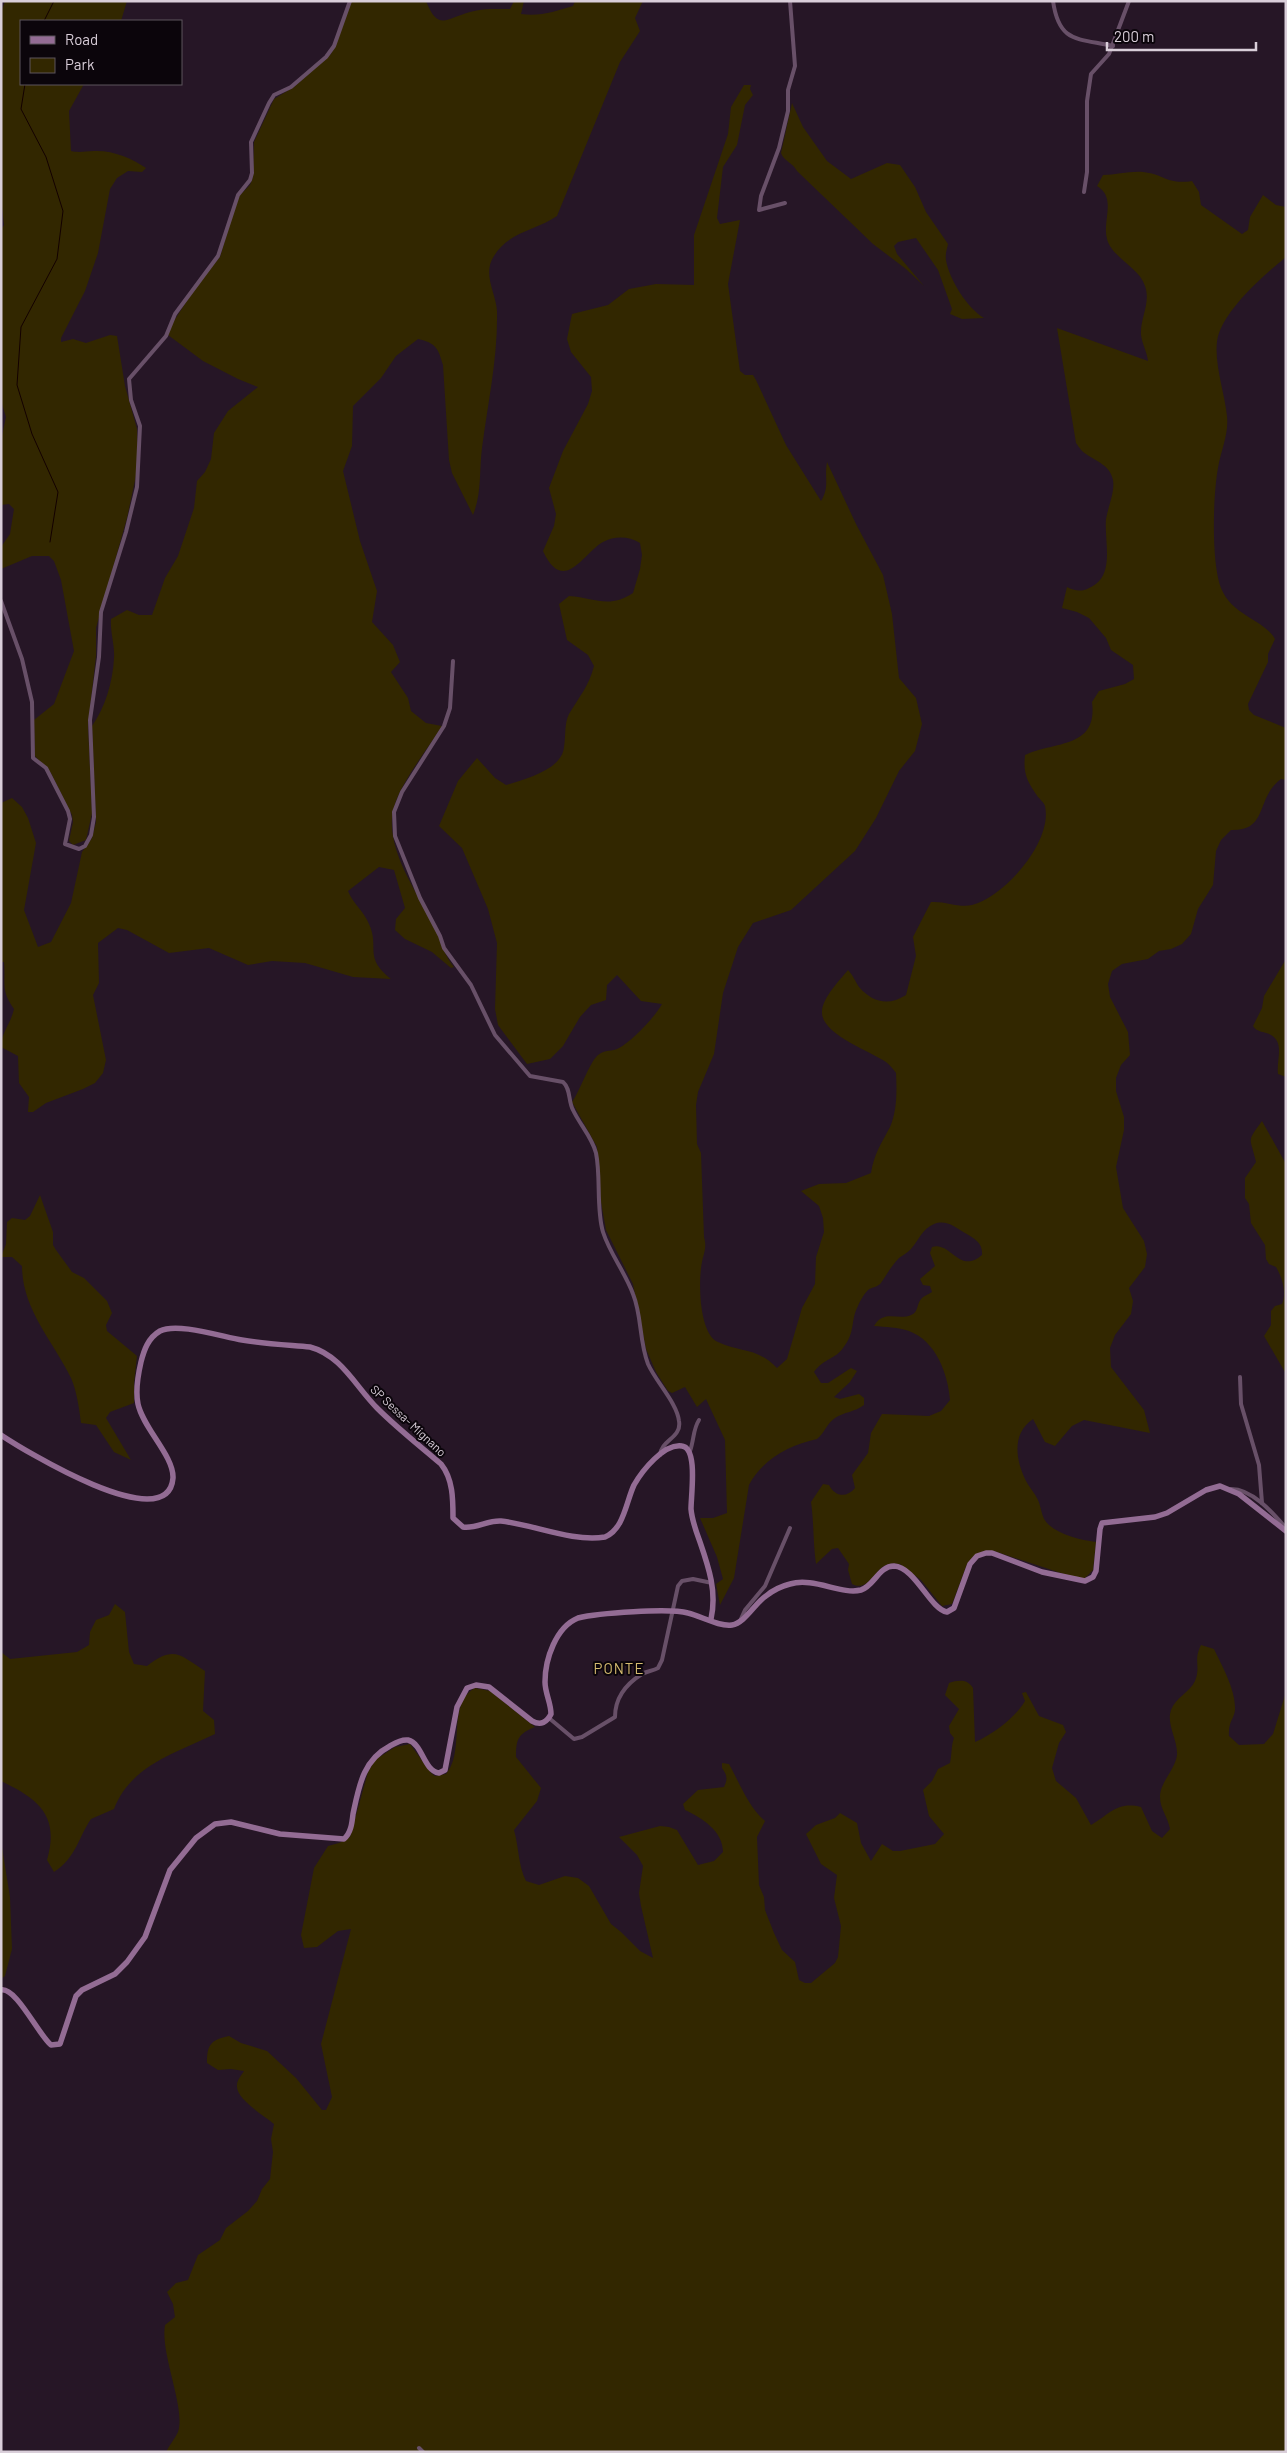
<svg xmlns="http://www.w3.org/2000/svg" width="1287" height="2453" viewBox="0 0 1287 2453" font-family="Barlow,sans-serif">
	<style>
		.green { fill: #322700 }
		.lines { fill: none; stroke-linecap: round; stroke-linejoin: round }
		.stream { stroke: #130000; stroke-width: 1 }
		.street { stroke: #685068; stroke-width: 4 }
		.secondary { stroke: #936c94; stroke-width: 5.5 }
		.labels { text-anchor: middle; stroke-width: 4; stroke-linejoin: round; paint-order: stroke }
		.street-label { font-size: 12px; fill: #d9ced9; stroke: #0b050b }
		.quarter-label { font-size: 15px; letter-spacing: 1px; fill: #d6bc70; stroke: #0b050b }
	</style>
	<rect width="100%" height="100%" fill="#261626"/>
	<g class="green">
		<path d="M5,1H127L121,21H21V84H84L69,111L71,151C80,153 85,151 94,151C112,150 132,158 146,168L142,172L128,171L117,178L110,189L98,253L85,291L61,338V342L73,339L86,343L110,335L117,336L125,386L137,429L138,466L127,518L96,628V656L88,725L92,813L86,840L73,845L69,841L73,822L72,815L51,773L35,756L34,720L54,704L74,651L61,580L54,561L49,556H32L1,569V547L10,534L14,509L9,504L1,505V440L6,417L1,401V230L4,225L1,199V13Z"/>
		<path d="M352,1H426C438,32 447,18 470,12C483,8 496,9 510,9L514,1H524L521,14C540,17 556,11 573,6L575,1H643L635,18L640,31L620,62L557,216C537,230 508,232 494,256C482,274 496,293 497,311C498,357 488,402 482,448C479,471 482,493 473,515L452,473L449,460L443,365C438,348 436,343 418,339L396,356L381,378L353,406L352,446L343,471L360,541L377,591L372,622L393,645L400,662L391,672L408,698L411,711L426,723L442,726C427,750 401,782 394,807C383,845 416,891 433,923C442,941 441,950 454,967L451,968L432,952L405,939L395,930L396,919L405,908L394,870L379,867L348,891C353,904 364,911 369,924C380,948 363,957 391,979L353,977L305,963L272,961L248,965L209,948L169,953L127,930L118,928L98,943L99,983L93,995L106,1060L103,1073L95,1083L83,1089L46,1103L33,1112H28L29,1097L19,1083L18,1056L1,1047C1,1033 11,1023 14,1009C0,989 6,984 4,962H1V803L12,798L22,807L28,818L36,843L24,910L38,947L51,942L71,903L82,852L92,838L96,822L92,726C105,708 113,681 114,658C115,646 110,632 111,619L127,610L139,615H152L165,578L178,556L194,508L197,481L205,472L211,459L214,433L228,411L258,387L238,379L203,361L168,335L172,324L199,282L220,257L236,203L240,195L250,185L253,177L254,142L274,99L294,87L331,54Z"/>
		<path d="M744,85H751L750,89L753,95L745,105L737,145L723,167L717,218L720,224L740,220L728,284L740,371L745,375H753L756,380L786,445L821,501C830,486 824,478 827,462L856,524L883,575L892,614L899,678L916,698L922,724L915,751L899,771L876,818L855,851L791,910L753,923L738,947L723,993L714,1054L698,1092L696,1105L697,1144L701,1153L704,1237C707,1248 704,1252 702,1262C698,1281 699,1334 718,1342C741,1353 757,1347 777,1368L787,1359L802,1308L815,1284L816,1257L824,1232L823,1218L819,1206L801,1191L819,1184L846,1183L871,1173C874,1154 881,1144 890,1127C897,1111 897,1091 896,1073C893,1069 890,1065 886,1062C870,1051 821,1034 822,1012C822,998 840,980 848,970C853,975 855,981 859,987C873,1003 889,1006 906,995L916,956L913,937L931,902C946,901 959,908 972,905C1004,897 1053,842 1045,806C1044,803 1040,799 1038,797C1027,781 1023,774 1025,755C1054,741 1098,749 1092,702L1099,691L1125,684L1134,679L1133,665L1111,650L1106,638L1089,618L1077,612L1062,608L1067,587C1074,591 1082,592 1089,588C1116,577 1104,542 1106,519C1108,507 1115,492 1113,480C1110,465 1097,462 1086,454C1082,452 1079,447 1076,443L1057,328L1148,361C1147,352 1142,344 1141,335C1140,318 1151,303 1145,286C1139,267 1112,258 1107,239C1102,220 1117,198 1097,186L1103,175C1116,175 1129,171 1143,172C1164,174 1167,185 1192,181L1199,192L1201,205L1242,234L1248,230L1250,217L1263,195L1276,205L1286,207V257C1263,276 1230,305 1219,333C1211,355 1225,393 1227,416C1229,434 1221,450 1218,468C1213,495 1211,562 1221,588C1232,616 1265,620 1275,639L1268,654V662L1248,704L1249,710L1254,715L1286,728V780L1281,779C1255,798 1269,831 1231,830L1221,840L1216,851L1213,885L1198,909L1191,934L1182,944L1171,949L1159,951L1148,959L1122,964L1112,971L1108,984L1110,997L1128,1032L1130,1055L1121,1065L1116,1078V1091L1124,1117V1130L1116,1167L1123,1208L1144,1241L1147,1254L1145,1267L1129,1288L1133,1301L1131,1314L1115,1335L1110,1348L1111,1367L1144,1410L1150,1433L1084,1420L1072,1426L1055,1446L1045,1442L1033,1419C1012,1433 1015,1459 1026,1481C1029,1487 1035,1493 1038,1500C1042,1509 1041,1518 1049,1525C1060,1535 1081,1540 1096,1542L1093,1570L1085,1578H1076L994,1551L973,1557L967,1564L952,1604L942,1606L921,1580L900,1564C894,1563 889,1563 884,1566C874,1572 867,1592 852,1584L848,1570L849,1564L838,1548L832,1549L816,1564C813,1543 814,1523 811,1502L823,1484L829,1485C835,1497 847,1498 855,1488L852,1475L868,1453L871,1433L882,1414L929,1416L941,1411L950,1400C948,1374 936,1341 909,1331C898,1327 885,1327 874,1326C884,1309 898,1321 911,1315C919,1312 916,1304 922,1298C924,1296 929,1294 932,1292L930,1286L923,1285L920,1279L935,1266L930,1253L932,1247C951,1241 959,1275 982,1255C983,1243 975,1239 965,1233C955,1227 946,1219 934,1224C922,1229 919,1240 911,1249C907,1253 903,1255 899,1258C892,1265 887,1274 881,1283C878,1287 872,1287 868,1290C864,1294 860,1301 858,1306C850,1321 856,1332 843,1348C836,1359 824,1358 814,1372L821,1383H828L851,1368L857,1371L850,1382L834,1397L840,1399L859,1394L864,1398V1405C855,1412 844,1412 835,1418C826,1424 825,1433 817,1439C789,1445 762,1460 749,1485L734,1578L720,1605L716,1584L723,1579L717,1557L700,1518H713L727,1513L725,1440L706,1399L697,1407L685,1387L672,1393L668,1391L656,1372L646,1349L633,1284L606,1230L599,1191L597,1147L572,1102C580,1091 589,1063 598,1055C605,1049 612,1052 619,1048C632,1041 655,1017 662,1004L641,1001L617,975L607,985L606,1000L591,1005L580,1017L563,1046L550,1059L527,1064L498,1025L495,1009L497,943L488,909L462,848L439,826L458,781L477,758L495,778L506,785C525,779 562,770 564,747C566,736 564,724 569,714C579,697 589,686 594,666L588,655L567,640L559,604L569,596C595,598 609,609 633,593L640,569L642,555L640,543C628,536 615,536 603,542C583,553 564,596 543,551L554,526L556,514L549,488L563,451L588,404L592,391L591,377L571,352L567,339L572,314L608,305L629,289L656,284L694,285V235L728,134L731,107Z"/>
		<path d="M792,103L803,127L827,161L851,179L887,163L900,165L915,187L926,212L948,244C947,249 945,254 946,260C949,279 967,308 984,318L962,319L950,314L952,309L938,270L916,238L898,242L894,246L897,254L924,286L906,269L873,244L797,171C793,163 783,160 781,153Z"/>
		<path d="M1286,959V1077L1278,1074C1276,1061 1285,1043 1271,1035C1265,1031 1257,1033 1253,1026L1262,1008L1264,996Z"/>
		<path d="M1262,1121L1286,1164V1374L1264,1336L1271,1325V1311L1275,1306L1282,1304C1287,1293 1282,1277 1276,1267L1269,1264L1266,1259L1265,1245L1251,1223L1249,1204L1245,1198V1178L1256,1162C1250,1136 1246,1143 1262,1121Z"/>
		<path d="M40,1195L53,1232V1245L56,1250L72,1272L84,1278L107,1301L112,1313L106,1325L107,1331L137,1356L134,1383V1403L110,1412L106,1418L131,1460L114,1452L96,1425L81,1423C79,1408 77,1392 71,1378C53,1341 22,1309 22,1266L12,1257H1L6,1244L7,1222L12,1218L25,1220L30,1216Z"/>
		<path d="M115,1604L125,1612L129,1652L134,1664L147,1666C174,1645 180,1655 205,1671L203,1711L214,1720L215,1734C176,1753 131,1765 114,1809L91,1819C78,1838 76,1858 54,1872L47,1860C60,1815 38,1799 1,1781V1652L10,1659L77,1652L89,1645L90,1632L96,1620L109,1615Z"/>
		<path d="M1201,1645L1214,1649C1222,1666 1236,1690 1235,1710C1234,1719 1228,1722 1229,1736L1239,1745L1264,1744L1273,1734L1286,1692V2452H166C169,2445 175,2439 178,2432C186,2408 160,2354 165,2325L175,2317L173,2304L167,2292L176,2283L188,2280L198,2255L220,2240L226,2228L248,2211L257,2201L262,2189L270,2179L273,2152L271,2139L274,2124C265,2116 235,2099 237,2085C237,2080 241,2076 244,2071L231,2069L218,2070L207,2063C207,2044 211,2040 229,2036L241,2043L267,2051L296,2078L322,2110H326L332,2097L321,2044L351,1929L338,1931L317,1947L304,1948L301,1935L314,1868L328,1846L339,1843L350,1837L368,1772L375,1760L395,1747L410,1744L431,1773L435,1776L446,1774C466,1751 446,1704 475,1688L490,1691L535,1727C518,1734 516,1739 516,1757L541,1788L537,1801L514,1830C519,1847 518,1865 526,1881L539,1885L565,1876L578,1878L589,1886L611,1924L621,1932L640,1951L653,1958L641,1906L639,1893L643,1866L637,1855L619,1837L660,1826L669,1827L677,1830L698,1865L714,1861L723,1852C723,1831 702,1818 685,1810L683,1804L698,1790L724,1787C728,1779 727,1775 722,1768V1763L729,1764C739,1782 749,1808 765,1821L757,1837L759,1885L764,1897L765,1910L774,1933L782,1950L795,1962L799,1980L805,1983H811L835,1963L838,1957L841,1926L834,1898L837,1875L821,1864L806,1834L816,1825L835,1818L840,1813L857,1823L861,1843L871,1861L882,1844L893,1851H900L935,1844L944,1834L929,1816L923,1790L932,1781L938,1769L950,1763C952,1754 951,1746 954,1738L950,1733L949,1726L959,1709L945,1695L949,1683C959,1680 967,1679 973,1688L975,1742C993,1734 1015,1718 1025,1701L1022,1693L1026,1692L1039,1716L1063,1725L1066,1732L1059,1743L1052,1768L1056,1781L1076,1798L1091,1825C1110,1814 1117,1801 1141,1807L1152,1831L1162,1838L1170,1829C1168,1817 1160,1809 1160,1797C1160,1782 1175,1770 1177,1755C1178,1740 1166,1724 1171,1710C1176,1697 1189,1693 1195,1681C1201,1666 1193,1661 1201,1645Z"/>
		<polygon points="1,1841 10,1897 12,1949 5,1976 1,1979"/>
	</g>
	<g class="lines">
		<g class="stream">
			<polyline points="44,21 54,1"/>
			<polyline points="25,84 21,109 46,157 63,211 57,259 21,327 17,385 32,434 58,492 50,542"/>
		</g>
		<g class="street">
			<path d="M1053,1C1059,43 1077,38 1113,46"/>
			<polyline points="1084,192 1087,172 1087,101 1091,74 1109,54 1129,1"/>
			<polyline points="785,203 759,210 761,196 779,148 788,111 788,90 795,66 790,1"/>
			<polyline points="1,601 22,659 32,702 33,758 46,768 68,811 70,819 65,844 79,849 85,846 91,835 94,817 90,720 99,657 101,612 126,532 137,487 140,426 131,400 129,379 166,336 175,314 218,256 238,195 250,180 252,173 251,142 269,103 274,95 291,87 326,57 334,46 350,1"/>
			<path d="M453,661L450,708L444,726L402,792L394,812L395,836L420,898L440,936L444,948L471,985L495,1035L530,1076L563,1082C571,1089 568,1101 573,1110C580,1125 592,1137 596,1153C601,1177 596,1209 603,1232C610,1254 625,1272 633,1294C642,1316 639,1341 648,1364C656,1382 677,1403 679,1421C682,1438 661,1440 660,1455"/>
			<polyline points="1240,1377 1241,1404 1259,1465 1262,1503"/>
			<path d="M690,1451C694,1440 693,1429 699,1420"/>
			<path d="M1231,1489C1252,1489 1272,1512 1285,1527"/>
			<polyline points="740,1621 745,1610 765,1586 790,1528"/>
			<path d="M549,1718L574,1739L582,1737L615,1717C615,1697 626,1684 642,1674C647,1671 653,1671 658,1668L662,1660L678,1586L682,1581L693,1579L712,1583"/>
			<polyline points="419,2448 423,2452"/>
		</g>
		<g class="secondary">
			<path d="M1,1435C22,1449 168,1539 173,1478C174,1456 143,1428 138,1404C135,1390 138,1375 141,1362C144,1350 148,1338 160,1331C177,1322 223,1337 242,1340C265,1344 288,1345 310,1347C341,1355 356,1387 377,1408C397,1428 420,1446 441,1464C453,1479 453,1499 453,1518L463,1527C476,1529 488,1520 501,1521C535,1525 571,1542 605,1537C624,1529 626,1502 634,1485C642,1471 664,1443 682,1446C698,1448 691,1495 691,1509C692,1521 696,1531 700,1542C709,1568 717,1592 711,1619"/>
			<path d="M1,1990C16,1987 38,2034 51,2045L60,2044L76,1996L82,1990L115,1974L127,1962L145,1937L170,1870L196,1838L215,1824L231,1822L280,1834L344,1839C351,1833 352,1823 353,1814C359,1786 363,1760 390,1746C395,1743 401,1739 408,1740C423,1744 423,1770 439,1773L445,1770L457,1707L467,1688L476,1685L489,1687L532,1721C541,1726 547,1722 551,1714C551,1703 545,1693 545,1682C545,1659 556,1627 578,1618C598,1613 669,1608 688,1613C701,1616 719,1627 732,1625C745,1623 755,1603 766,1596C772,1591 782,1586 790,1584C814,1577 841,1595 861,1590C874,1586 879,1566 894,1566C915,1567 930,1609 947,1612L954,1608L970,1564L977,1556L986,1553H992L1042,1572L1085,1581L1093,1577L1096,1571L1100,1529L1102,1523L1155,1517L1167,1513L1206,1490L1220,1486L1239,1494L1286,1531"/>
		</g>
	</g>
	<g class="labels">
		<g class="street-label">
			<text transform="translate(408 1421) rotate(43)" y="4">SP Sessa- Mignano</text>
		</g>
		<g class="quarter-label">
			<text x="619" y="1674">PONTE</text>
		</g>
	</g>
	<rect width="1287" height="2453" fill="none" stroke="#d9ced9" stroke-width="5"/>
	<rect x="20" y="20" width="162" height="65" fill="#0b050b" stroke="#5d555d"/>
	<rect x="30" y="36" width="25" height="8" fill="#936c94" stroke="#5d555d"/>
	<text x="65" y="45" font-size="15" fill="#d9ced9">Road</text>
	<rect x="30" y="58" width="25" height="15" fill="#322700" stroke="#5d555d"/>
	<text x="65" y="70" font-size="15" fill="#d9ced9">Park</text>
	<path d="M1107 42v8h149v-8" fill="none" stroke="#d9ced9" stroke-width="2.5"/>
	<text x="1114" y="42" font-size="15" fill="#d9ced9" stroke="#0b050b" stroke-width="4" paint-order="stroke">200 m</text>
</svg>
